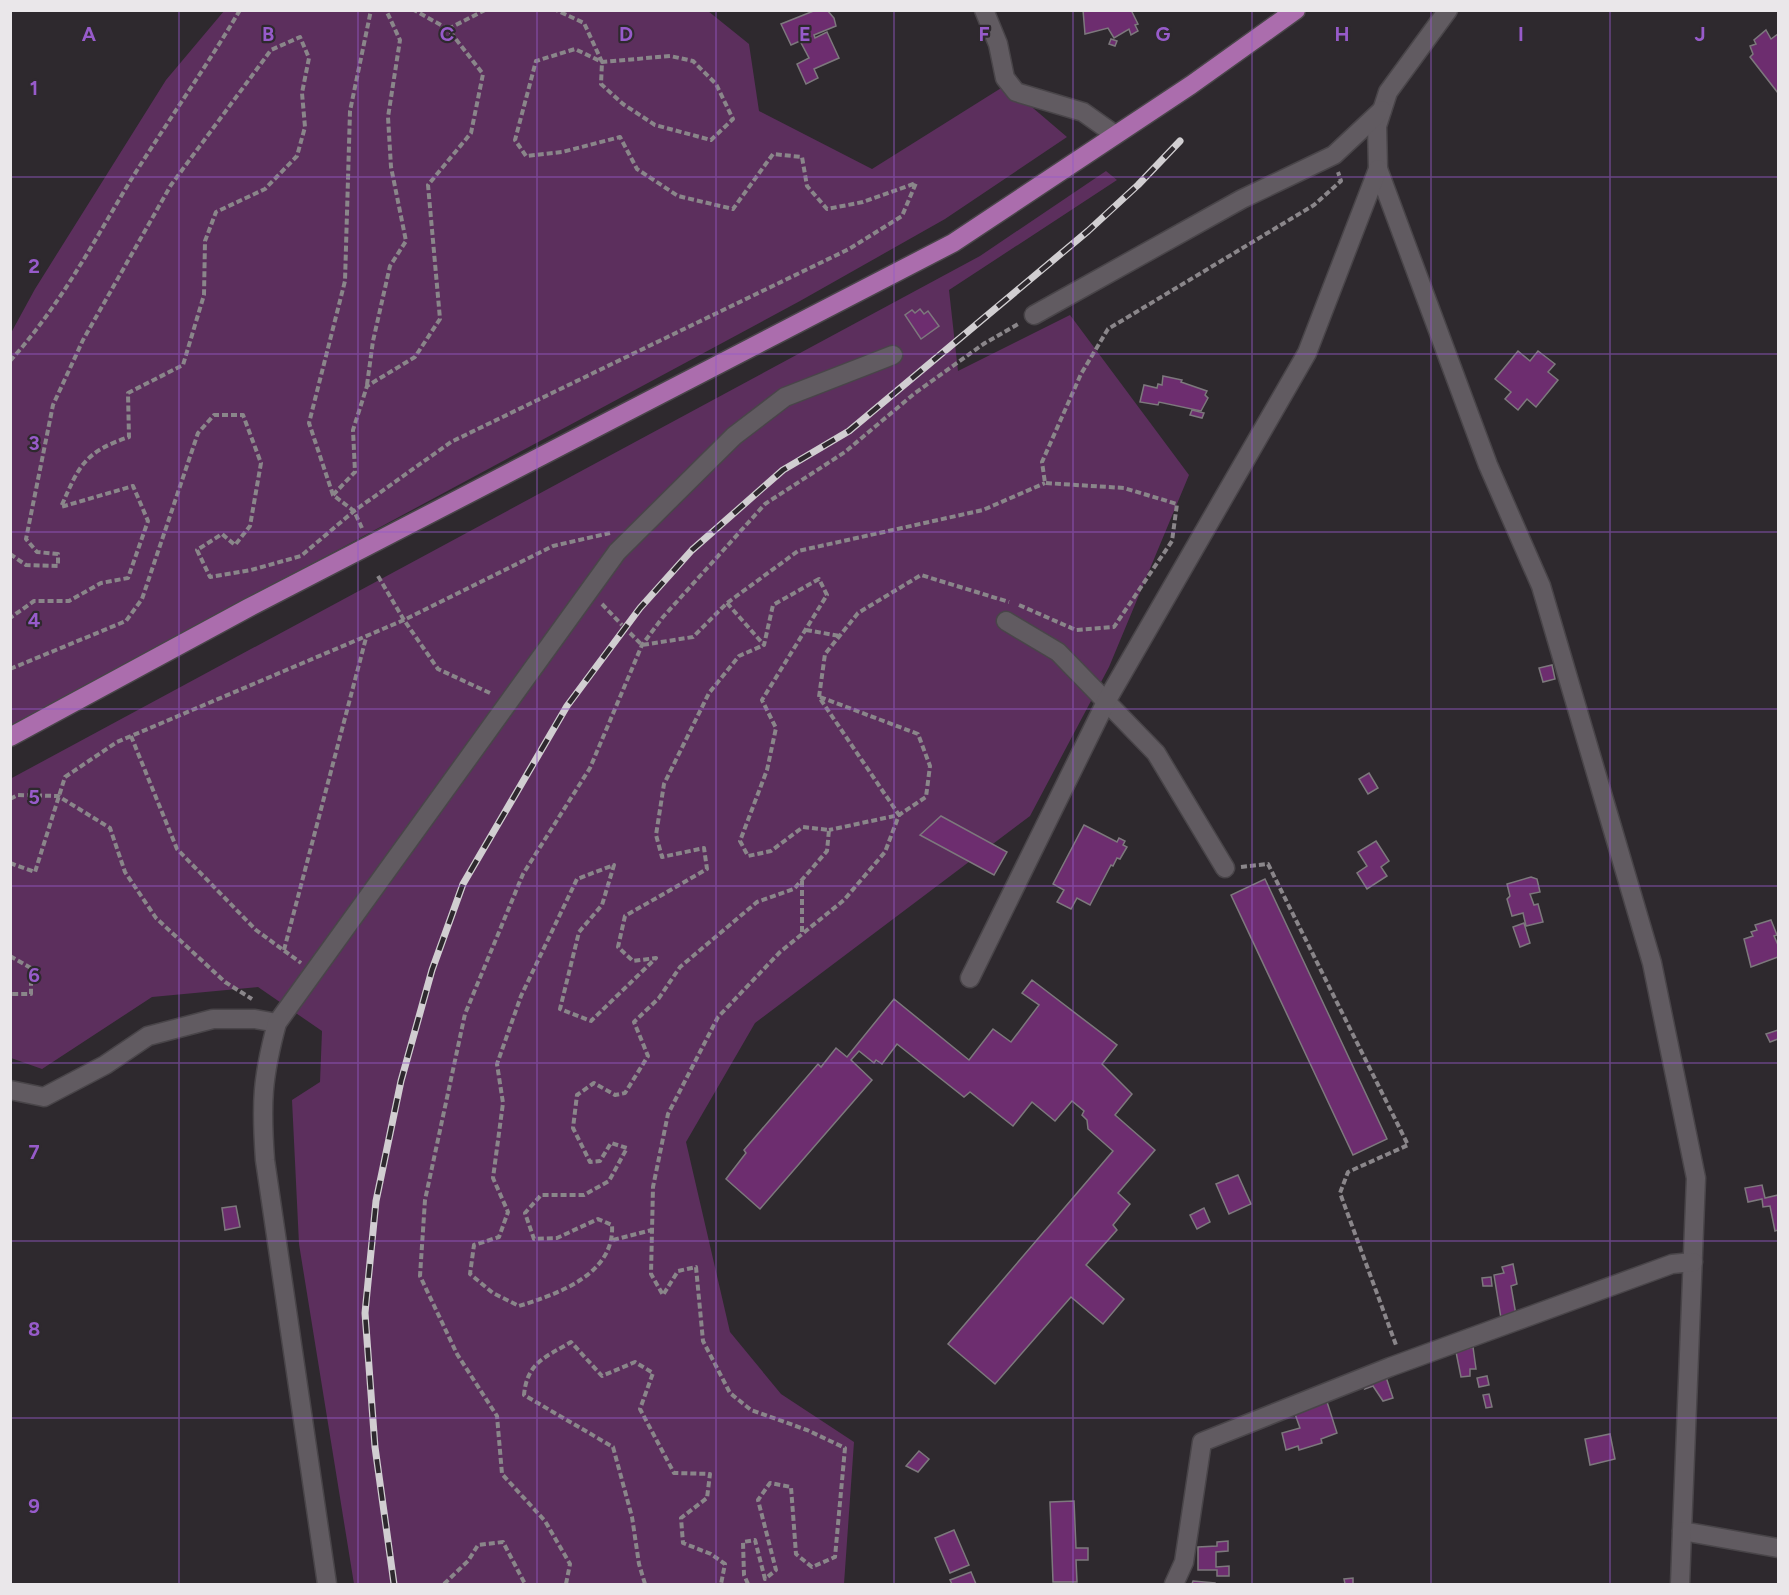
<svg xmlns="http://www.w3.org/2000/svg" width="1789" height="1595" viewBox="0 0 1789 1595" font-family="Figtree,sans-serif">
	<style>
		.green { fill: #5c2f5d }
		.building { fill: #6d2d6f; stroke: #7d787d; stroke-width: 1.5 }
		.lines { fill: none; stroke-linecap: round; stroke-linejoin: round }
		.minor-casing { stroke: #494549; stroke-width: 21 }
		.major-casing { stroke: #494549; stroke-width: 21 }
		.path { stroke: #8a868a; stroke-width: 4; stroke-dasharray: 6 3; stroke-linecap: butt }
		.minor { stroke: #615b61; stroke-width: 18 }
		.major { stroke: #ab6dad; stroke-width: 18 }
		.rail-casing { stroke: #d1ced1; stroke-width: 7 }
		.rail { stroke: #2e292e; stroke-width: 4.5; stroke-dasharray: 14; stroke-linecap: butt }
		.grid { fill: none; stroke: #975bca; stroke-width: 1.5; stroke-opacity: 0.55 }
		.grid-label { font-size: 20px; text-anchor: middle; font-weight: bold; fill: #975bca; stroke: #2e292e; stroke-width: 4.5; stroke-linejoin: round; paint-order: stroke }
	</style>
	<rect width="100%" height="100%" fill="#2e292e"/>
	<g class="green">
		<polygon points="224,11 708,11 749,44 759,111 872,169 1006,85 1067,137 945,219 800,301 11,726 11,333 35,289 166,80"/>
		<polygon points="1106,171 1117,180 949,290 958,371 1070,315 1189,475 1109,667 1030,816 755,1023 686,1142 730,1332 781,1394 854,1442 844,1584 354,1584 299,1244 292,1100 320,1082 322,1031 258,987 152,997 42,1069 11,1058 10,779 980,256"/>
	</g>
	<g class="building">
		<polygon points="816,10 827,10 834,18 836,26 814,35 815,38 827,32 839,58 814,69 818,78 806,84 797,64 809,58 800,41 791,45 781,24"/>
		<polygon points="1083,10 1131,10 1138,24 1135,25 1138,31 1131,35 1129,29 1114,38 1108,28 1085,34"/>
		<polygon points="1766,30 1771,39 1778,34 1778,93 1750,57 1753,54 1750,46 1756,44 1754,40"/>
		<polygon points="1111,39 1117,41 1115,46 1109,44"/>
		<polygon points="920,309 924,314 928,311 939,326 921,339 905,315 912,310 915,313"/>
		<polygon points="1518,351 1530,361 1538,351 1555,364 1548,372 1558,380 1536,407 1527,399 1518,410 1505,399 1511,392 1495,379"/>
		<polygon points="1163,376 1182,380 1181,382 1207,391 1205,395 1208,398 1201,411 1159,402 1158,405 1140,402 1144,385 1157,388 1158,384 1162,385"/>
		<polygon points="1192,410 1204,413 1202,418 1190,415"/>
		<polygon points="1552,665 1555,679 1543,682 1539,668"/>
		<polygon points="1369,773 1378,788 1368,794 1359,779"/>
		<polygon points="941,816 1007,852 994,875 920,835"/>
		<polygon points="1084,825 1117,842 1119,838 1125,841 1123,845 1127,847 1120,859 1117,858 1113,866 1111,865 1090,905 1077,898 1071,909 1057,902 1064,890 1053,884"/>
		<polygon points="1376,841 1389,861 1381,867 1387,876 1367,889 1357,873 1367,866 1358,852"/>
		<polygon points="1531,877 1537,879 1540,892 1530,894 1534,905 1538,904 1543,922 1526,926 1523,913 1512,916 1507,899 1510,896 1507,884"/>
		<polygon points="1265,879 1387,1139 1353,1155 1231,895"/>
		<polygon points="1771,920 1777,935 1774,936 1778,945 1778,957 1751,967 1744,939 1753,936 1751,932 1757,930 1755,925"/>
		<polygon points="1524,923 1530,943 1520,947 1513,927"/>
		<polygon points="1032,980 1117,1045 1102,1064 1132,1094 1115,1115 1155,1150 1118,1193 1130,1204 1113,1225 1117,1230 1086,1265 1124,1299 1103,1324 1071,1297 995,1384 948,1344 1113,1151 1088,1129 1087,1120 1082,1115 1084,1111 1072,1101 1055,1121 1032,1102 1013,1126 970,1092 964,1097 897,1044 882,1064 876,1060 874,1063 859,1051 851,1060 872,1080 760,1209 726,1179 746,1153 744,1150 818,1064 821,1067 836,1048 847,1057 894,999 969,1060 993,1029 1011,1042 1039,1005 1022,993"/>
		<polygon points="1778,1030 1778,1039 1770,1042 1766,1034"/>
		<polygon points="1238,1175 1251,1204 1229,1214 1216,1184"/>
		<polygon points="1762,1185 1765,1198 1778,1195 1778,1230 1775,1231 1770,1206 1763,1207 1762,1199 1748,1202 1745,1188"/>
		<polygon points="236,1206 240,1227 225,1230 222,1208"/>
		<polygon points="1204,1208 1210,1222 1197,1229 1190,1215"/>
		<polygon points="1513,1264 1517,1284 1511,1286 1516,1315 1501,1318 1494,1275 1504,1273 1502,1267"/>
		<polygon points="1491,1277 1492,1286 1483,1286 1482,1278"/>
		<polygon points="1473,1347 1476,1369 1470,1369 1470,1376 1461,1377 1456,1352"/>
		<polygon points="1487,1376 1489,1385 1479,1387 1477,1378"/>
		<polygon points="1386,1377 1393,1398 1383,1401 1373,1386 1365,1389 1367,1385"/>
		<polygon points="1489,1394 1492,1407 1486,1408 1483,1395"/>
		<polygon points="1327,1402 1337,1433 1321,1439 1322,1443 1299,1450 1298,1446 1286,1450 1282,1433 1300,1428 1295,1414"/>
		<polygon points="1610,1434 1615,1459 1590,1465 1585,1439"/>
		<polygon points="919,1451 929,1459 918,1472 906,1466"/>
		<polygon points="1074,1501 1076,1548 1088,1548 1088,1560 1076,1560 1077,1582 1053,1582 1050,1502"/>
		<polygon points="954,1530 969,1565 950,1573 935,1538"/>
		<polygon points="1228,1541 1228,1551 1216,1552 1216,1567 1229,1566 1229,1576 1217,1576 1217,1570 1198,1570 1198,1547 1217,1546 1217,1542"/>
		<polygon points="971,1572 976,1584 952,1584 950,1580"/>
		<polygon points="1353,1578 1353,1584 1345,1584 1344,1579"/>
		<polygon points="1193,1581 1215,1583 1215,1584 1192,1584"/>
	</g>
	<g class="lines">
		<defs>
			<g id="minor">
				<polyline points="984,10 998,44 1005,78 1016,92 1083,112 1114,134"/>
				<polyline points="1448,10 1388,92 1377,126 1378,169 1488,465 1541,586 1652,963 1696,1178 1682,1531 1778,1548"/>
				<polyline points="1034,315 1242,199 1334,155 1382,110"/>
				<polyline points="1006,621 1058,652 1156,753 1225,868"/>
				<polyline points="970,978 1107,700 1307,353 1378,169"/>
				<polyline points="10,1090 44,1097 105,1065 148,1036 213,1019 255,1019 277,1023"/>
				<path d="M327,1584L265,1160C261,1104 262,1078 277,1023L617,552L734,436L785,397L893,355"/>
				<polyline points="1174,1584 1184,1562 1202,1442 1390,1367 1672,1264 1693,1262"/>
				<polyline points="1680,1584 1682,1531"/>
			</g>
			<polyline id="major" points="10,737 248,608 953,243 1191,85 1296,10"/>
		</defs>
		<use href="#minor" class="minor-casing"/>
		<use href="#major" class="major-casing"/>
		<g class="path">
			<polyline points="448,29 485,10"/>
			<polyline points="10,243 10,246"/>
			<path d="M10,361C59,307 92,245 129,183C165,125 205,69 240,10"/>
			<polyline points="367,385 373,341 390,266 406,241 391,167 388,117 400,40 386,10"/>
			<polyline points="333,495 355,472 353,430 367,386 415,357 440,319 428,185 471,133 483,74 448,29 414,10"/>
			<polyline points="362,528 354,511 333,495 309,423 345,281 350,111 371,10"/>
			<path d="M10,554L26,565L58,566V554L37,552L26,539L53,405L83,340L171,185L271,50L300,37L309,58L302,93L305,127L297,156L265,189L216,212L205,241L204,295L183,365L128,393L129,437C84,452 79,466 61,507L133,486L148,521L128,578L101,583L69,601H34L10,618"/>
			<polyline points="378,576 404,620 438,669 492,694"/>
			<path d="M727,603L764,645L773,605L819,579L827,595L762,700L776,728L767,770L740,841L748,856L771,851L803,827L829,830L827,851L794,889L757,902L680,967L659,998L634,1022L648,1056L625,1093L615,1095L594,1083L577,1095L573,1128L590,1162L600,1161L611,1143L627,1148L609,1181L584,1195H541L525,1213L534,1239L557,1238L598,1219L612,1225C615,1274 558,1294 519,1306L493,1293L470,1274L474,1245L499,1237L508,1212L493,1178L503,1103L497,1064L521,996L577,879L614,865L602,905L579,932L560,1009L591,1021L656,958L633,961L618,947L625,916L707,869L704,848L662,857L656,835L664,784L709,693L739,656L764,645"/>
			<polyline points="602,604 622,625"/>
			<polyline points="1019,605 1076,630 1114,627 1172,541 1177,504 1124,488 1045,483 1042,462 1081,374 1108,329 1314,205 1341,181 1338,172"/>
			<polyline points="806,630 840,636"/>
			<polyline points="630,633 642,645 693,637 727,603 798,551 983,510 1045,483"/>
			<polyline points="10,669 126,621 142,599 198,433 214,415 243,415 261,463 250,526 235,545 222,534 197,550 210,577 251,570 301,556 354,511 451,442 849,249 902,216 916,183 863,202 827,209 807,186 802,157 773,154 733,209 678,196 637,169 620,137 562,152 526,156 515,140 536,61 575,49 602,62 670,56 693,61 716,84 733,119 711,140 655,125 623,104 601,84 602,62 584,23 556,10"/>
			<polyline points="820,697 918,734 930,766 926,797 899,815 829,830"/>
			<polyline points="131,736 177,849 256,930 301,963"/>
			<polyline points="10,799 18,795 58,796 110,828 125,872 156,918 225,982 252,999"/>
			<polyline points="10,863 35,872 65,777 117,742 404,620 553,546 610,533"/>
			<polyline points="1241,867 1268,864 1408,1145 1348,1172 1340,1193 1396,1345"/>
			<polyline points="802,881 802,933"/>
			<polyline points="284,950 366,638"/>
			<polyline points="10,956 31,968 31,994 10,994"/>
			<polyline points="613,1240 652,1230"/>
			<polyline points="444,1584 468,1561 478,1545 503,1542 525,1584"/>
			<polyline points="566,1584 570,1564 545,1521 502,1474 497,1416 457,1354 420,1276 425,1200 465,1014 523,874 590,768 642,645 663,617 765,504 845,452 915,393 985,343 1020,323"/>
			<path d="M645,1584L639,1564L632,1517L613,1447L524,1395C527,1362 546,1357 571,1342L602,1376L635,1362L653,1373L640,1409L674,1473L710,1474L707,1498L681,1518L683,1543L711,1554L725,1564L721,1584"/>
			<polyline points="748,1584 744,1575 743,1542 755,1540 765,1579 776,1570 758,1500 770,1483 791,1487 796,1554 812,1567 835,1557 845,1448 807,1430 751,1410 730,1393 703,1341 696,1267 678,1271 663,1295 651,1274 653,1187 668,1114 718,1017 780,952 844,900 885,852 899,815 819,697 825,654 858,613 921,575 1009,602"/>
		</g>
		<use href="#minor" class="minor"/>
		<use href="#major" class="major"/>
		<defs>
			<polyline id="rail" points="394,1584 375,1447 365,1313 376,1201 401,1081 432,970 463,884 567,706 640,608 692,550 783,470 849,431 1088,231 1138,185 1180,141"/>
		</defs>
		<use href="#rail" class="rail-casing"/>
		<use href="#rail" class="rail"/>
	</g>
	<path class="grid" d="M179,10V1584M358,10V1584M537,10V1584M716,10V1584M894,10V1584M1073,10V1584M1252,10V1584M1431,10V1584M1610,10V1584M10,177H1778M10,354H1778M10,532H1778M10,709H1778M10,886H1778M10,1063H1778M10,1241H1778M10,1418H1778"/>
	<g class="grid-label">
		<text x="89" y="41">A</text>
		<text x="268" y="41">B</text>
		<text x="447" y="41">C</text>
		<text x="626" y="41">D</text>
		<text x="805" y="41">E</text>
		<text x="984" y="41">F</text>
		<text x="1163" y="41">G</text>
		<text x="1342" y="41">H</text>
		<text x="1521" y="41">I</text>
		<text x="1700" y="41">J</text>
		<text x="34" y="95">1</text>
		<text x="34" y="273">2</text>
		<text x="34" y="450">3</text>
		<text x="34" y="627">4</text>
		<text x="34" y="804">5</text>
		<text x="34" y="982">6</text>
		<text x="34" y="1159">7</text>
		<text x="34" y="1336">8</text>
		<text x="34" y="1513">9</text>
	</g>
	<rect width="1789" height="1595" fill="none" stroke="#eae7ea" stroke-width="24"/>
</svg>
